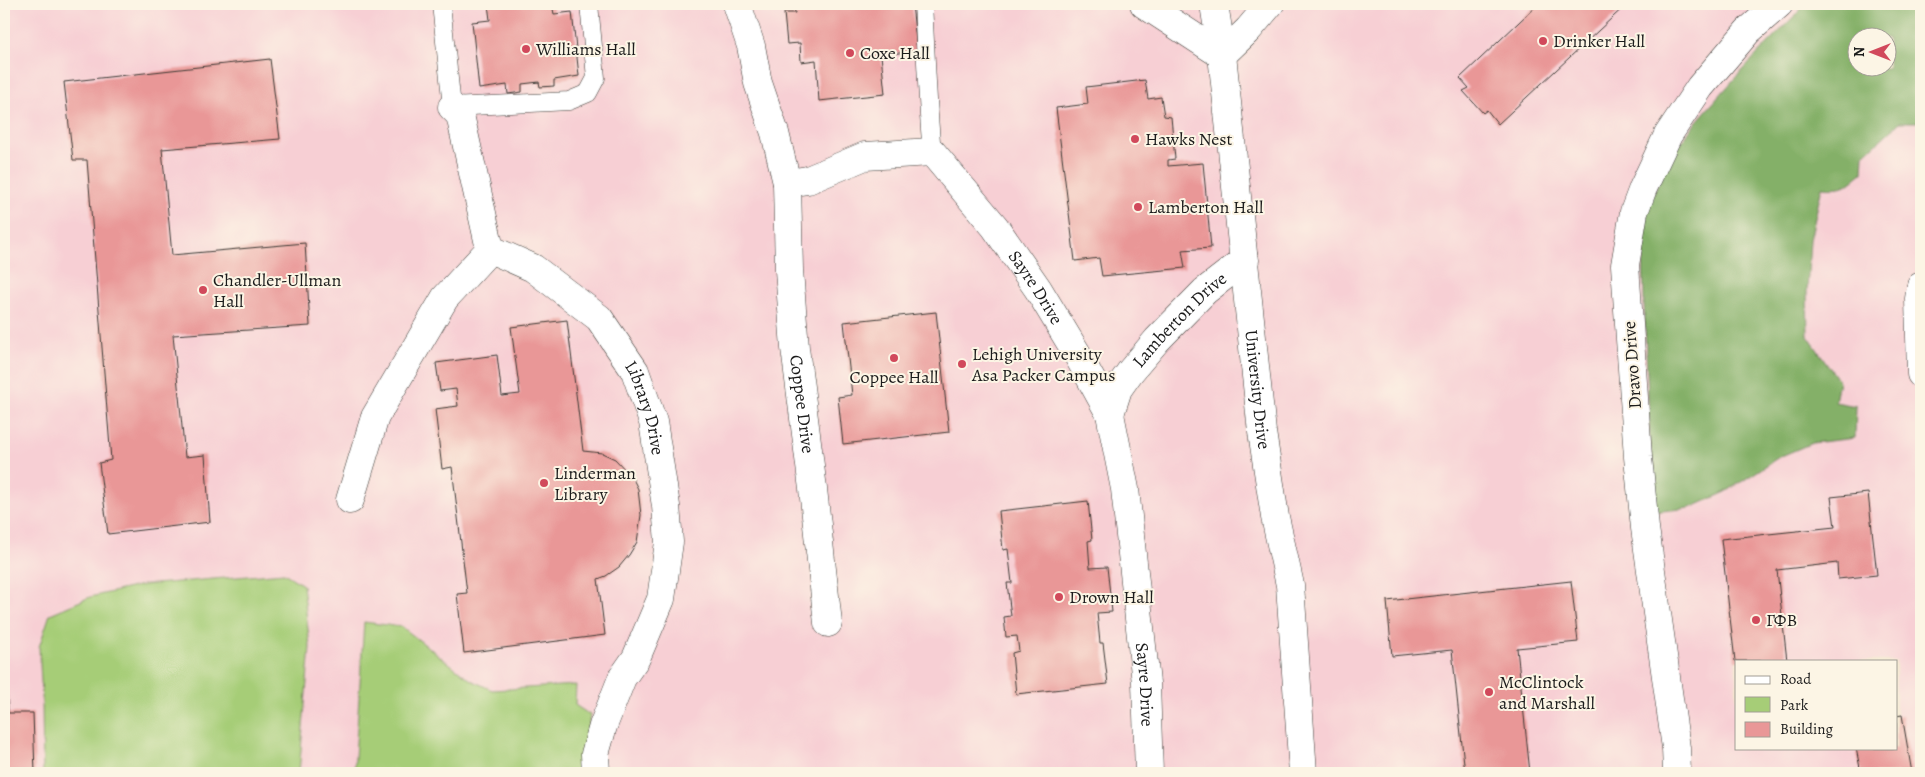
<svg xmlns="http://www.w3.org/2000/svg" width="1925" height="777" viewBox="0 0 1925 777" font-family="Alegreya,serif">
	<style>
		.built { fill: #f7cfd4; fill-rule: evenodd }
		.green { fill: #a6cd77; stroke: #61744a }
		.forest { fill: #84b068; stroke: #506642; fill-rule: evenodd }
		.building { fill: #e99797 }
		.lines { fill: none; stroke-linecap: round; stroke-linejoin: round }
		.service-casing { stroke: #3c3a35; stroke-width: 19 }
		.pedestrian-casing { stroke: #3c3a35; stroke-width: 29 }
		.minor-casing { stroke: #3c3a35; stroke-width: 29 }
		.service { stroke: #fff; stroke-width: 18 }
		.pedestrian { stroke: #fff; stroke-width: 28 }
		.minor { stroke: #fff; stroke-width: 28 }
		.poi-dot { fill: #d1495b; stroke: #fcf5e5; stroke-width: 2 }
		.labels { text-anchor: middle; stroke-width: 4; stroke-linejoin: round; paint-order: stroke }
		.poi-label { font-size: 18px; fill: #1c1c1c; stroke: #fcf5e5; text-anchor: start }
		.street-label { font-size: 18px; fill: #1c1c1c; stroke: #fcf5e5 }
	</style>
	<rect width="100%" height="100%" fill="#fcf5e5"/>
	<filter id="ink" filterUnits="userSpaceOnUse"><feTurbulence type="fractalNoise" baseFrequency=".02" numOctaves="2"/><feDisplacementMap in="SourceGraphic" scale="10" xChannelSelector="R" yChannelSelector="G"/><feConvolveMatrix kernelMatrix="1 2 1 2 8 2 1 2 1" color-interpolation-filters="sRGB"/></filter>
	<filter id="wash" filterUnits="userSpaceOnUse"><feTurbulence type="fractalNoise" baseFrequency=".0096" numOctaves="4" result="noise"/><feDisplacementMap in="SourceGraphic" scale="20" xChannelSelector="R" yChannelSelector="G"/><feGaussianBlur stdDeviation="1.12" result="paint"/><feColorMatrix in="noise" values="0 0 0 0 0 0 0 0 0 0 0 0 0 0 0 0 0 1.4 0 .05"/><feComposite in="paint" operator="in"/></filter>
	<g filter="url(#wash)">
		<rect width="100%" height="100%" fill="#efe3c5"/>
		<path class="built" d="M4,4H1921V773H4ZM1858,38H1888V68H1858ZM1736,661H1896V748H1736Z"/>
		<g class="green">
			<polygon points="284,573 303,585 310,647 299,773 43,773 42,698 39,647 50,614 90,597 143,585"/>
			<polygon points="364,622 402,627 471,680 492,690 576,685 575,705 590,715 582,773 354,773"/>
		</g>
		<path class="forest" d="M1806,4H1921V122H1900L1864,155L1863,172C1846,186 1844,189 1822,187L1810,240L1807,291L1808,336L1839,381L1835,402L1856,406L1855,438L1812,443L1779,457L1726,492L1690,508L1653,512L1644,304L1643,221L1665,165L1697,121L1744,68ZM1858,38H1888V68H1858Z"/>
		<g id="blocks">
			<g class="building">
				<polygon points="488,4 552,4 554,14 572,12 579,76 554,80 554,86 540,87 539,82 522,84 522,92 508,94 507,85 479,89 472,22 490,20"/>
				<polygon points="794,4 912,4 917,51 881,55 885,94 819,101 816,60 801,62 800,43 787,44 784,13 795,13"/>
				<polygon points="1538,4 1627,4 1498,124 1487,110 1483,113 1463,91 1469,88 1460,78"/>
				<polygon points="270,59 280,139 162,149 172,255 305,243 310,326 173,335 185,457 205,455 210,522 108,534 99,463 111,460 87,160 73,160 64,82"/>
				<polygon points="1145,80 1148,99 1161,97 1164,116 1171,117 1175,159 1168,160 1168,166 1203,163 1211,248 1182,250 1185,268 1102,276 1099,258 1075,261 1056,108 1088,104 1086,87"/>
				<polygon points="936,312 949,432 843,444 838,397 852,395 844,322"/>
				<polygon points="567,320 583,451 602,453 615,459 632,477 638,489 641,515 637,542 629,555 619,567 606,576 598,579 605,635 464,653 457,594 467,593 452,467 442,469 435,409 458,406 456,389 440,391 436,363 497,355 502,396 520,394 511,327"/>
				<polygon points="1868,493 1877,575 1838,579 1837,563 1777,570 1787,661 1735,661 1721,539 1835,527 1831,497"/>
				<polygon points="1088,501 1092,540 1088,541 1090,568 1107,567 1112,612 1097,613 1100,643 1103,643 1108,684 1016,694 1012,653 1019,651 1017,636 1006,637 1004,617 1011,616 1007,583 1012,583 1008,549 1003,550 999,511"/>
				<polygon points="1571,581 1578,642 1517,648 1530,773 1465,773 1452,650 1392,656 1387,601"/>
				<polygon points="4,679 7,679 8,713 33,713 35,773 4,773"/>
				<polygon points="1902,715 1912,773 1861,773 1856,748 1896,748 1896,716"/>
			</g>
		</g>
	</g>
	<g filter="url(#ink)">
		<use href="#blocks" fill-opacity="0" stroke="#3c3a35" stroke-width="1"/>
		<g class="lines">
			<defs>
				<g id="service">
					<polyline points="441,4 452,107 569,101 588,93 596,78 589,4"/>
					<path d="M923,4C926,53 927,103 932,152"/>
				</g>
				<g id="pedestrian">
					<path id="s1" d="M452,107L460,115L490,249L533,268L599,318L635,371L653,422L666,506L669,542L661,599L636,658L622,678L603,726L595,754L596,773"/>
					<polyline points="350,500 375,417 445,298 490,249"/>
				</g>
				<g id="minor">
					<path id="s2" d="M737,4L751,46L758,83L775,133L787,183L789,270L795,348L813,489L828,623"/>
					<polyline points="1144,4 1222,55"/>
					<path id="s3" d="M1214,4L1222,55L1262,432L1275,517L1290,585L1303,773"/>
					<polyline points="1222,55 1248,30 1270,4"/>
					<path id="s4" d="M787,183L808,180L865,156L932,152L995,227L1038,289L1076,352L1110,414L1125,489L1146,683L1149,773"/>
					<polyline points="1921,286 1919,299 1921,374"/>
					<path id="s5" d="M1110,414L1118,389L1130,372L1157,340L1205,291L1245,260"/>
					<polyline points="1677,773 1676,748 1645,528 1638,457 1625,265 1634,212 1643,188 1668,135 1700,87 1748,31 1779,4"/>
				</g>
			</defs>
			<use href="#service" class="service-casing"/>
			<use href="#pedestrian" class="pedestrian-casing"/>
			<use href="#minor" class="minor-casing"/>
			<use href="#service" class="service"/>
			<use href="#pedestrian" class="pedestrian"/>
			<use href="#minor" class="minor"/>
		</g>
	</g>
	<g class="poi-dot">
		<circle cx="1543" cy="41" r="5"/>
		<circle cx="526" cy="49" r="5"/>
		<circle cx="850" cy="53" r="5"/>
		<circle cx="1135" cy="139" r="5"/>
		<circle cx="1138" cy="207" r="5"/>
		<circle cx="203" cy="290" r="5"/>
		<circle cx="894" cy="358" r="5"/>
		<circle cx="962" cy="364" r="5"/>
		<circle cx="544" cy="483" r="5"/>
		<circle cx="1059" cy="597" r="5"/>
		<circle cx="1756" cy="620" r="5"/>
		<circle cx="1489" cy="692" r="5"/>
	</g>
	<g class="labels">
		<g class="poi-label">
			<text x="1553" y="47">Drinker Hall</text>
			<text x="536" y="55">Williams Hall</text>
			<text x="860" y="59">Coxe Hall</text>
			<text x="1145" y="145">Hawks Nest</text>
			<text x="1148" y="213">Lamberton Hall</text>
			<text x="213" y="286">Chandler-Ullman<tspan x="213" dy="21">Hall</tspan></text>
			<text x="972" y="360">Lehigh University<tspan x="972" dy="21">Asa Packer Campus</tspan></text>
			<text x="894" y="383" text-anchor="middle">Coppee Hall</text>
			<text x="554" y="479">Linderman<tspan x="554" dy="21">Library</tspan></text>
			<text x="1069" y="603">Drown Hall</text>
			<text x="1766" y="626">ΓΦΒ</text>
			<text x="1499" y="688">McClintock<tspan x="1499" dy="21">and Marshall</tspan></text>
		</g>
		<g class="street-label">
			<text dy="6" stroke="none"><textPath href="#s4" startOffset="321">Sayre Drive</textPath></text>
			<text dy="6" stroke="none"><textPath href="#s5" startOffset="119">Lamberton Drive</textPath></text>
			<text transform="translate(1632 365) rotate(-94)" y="6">Dravo Drive</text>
			<text dy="6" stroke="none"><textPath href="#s3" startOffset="388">University Drive</textPath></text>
			<text dy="6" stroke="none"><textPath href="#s2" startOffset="408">Coppee Drive</textPath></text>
			<text dy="6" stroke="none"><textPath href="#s1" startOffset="381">Library Drive</textPath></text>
			<text dy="6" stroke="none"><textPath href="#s4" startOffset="741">Sayre Drive</textPath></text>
		</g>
	</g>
	<rect width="1925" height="777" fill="none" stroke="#fcf5e5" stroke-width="20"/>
	<rect x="1735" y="660" width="162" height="90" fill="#fcf5e5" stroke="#a29e95"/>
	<rect x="1745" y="676" width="25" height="8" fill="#ffffff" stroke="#a29e95"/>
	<text x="1780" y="684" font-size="15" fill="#1c1c1c">Road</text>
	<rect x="1745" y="697" width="25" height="15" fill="#a6cd77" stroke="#a29e95"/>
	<text x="1780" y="710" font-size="15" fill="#1c1c1c">Park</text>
	<rect x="1745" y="722" width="25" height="15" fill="#e99797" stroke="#a29e95"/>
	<text x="1780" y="734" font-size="15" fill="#1c1c1c">Building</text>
	<g transform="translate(1872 52) rotate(270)"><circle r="24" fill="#fcf5e5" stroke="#a29e95"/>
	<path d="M0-4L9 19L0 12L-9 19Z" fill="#d1495b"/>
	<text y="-8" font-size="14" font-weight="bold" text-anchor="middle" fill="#1c1c1c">N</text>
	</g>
</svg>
